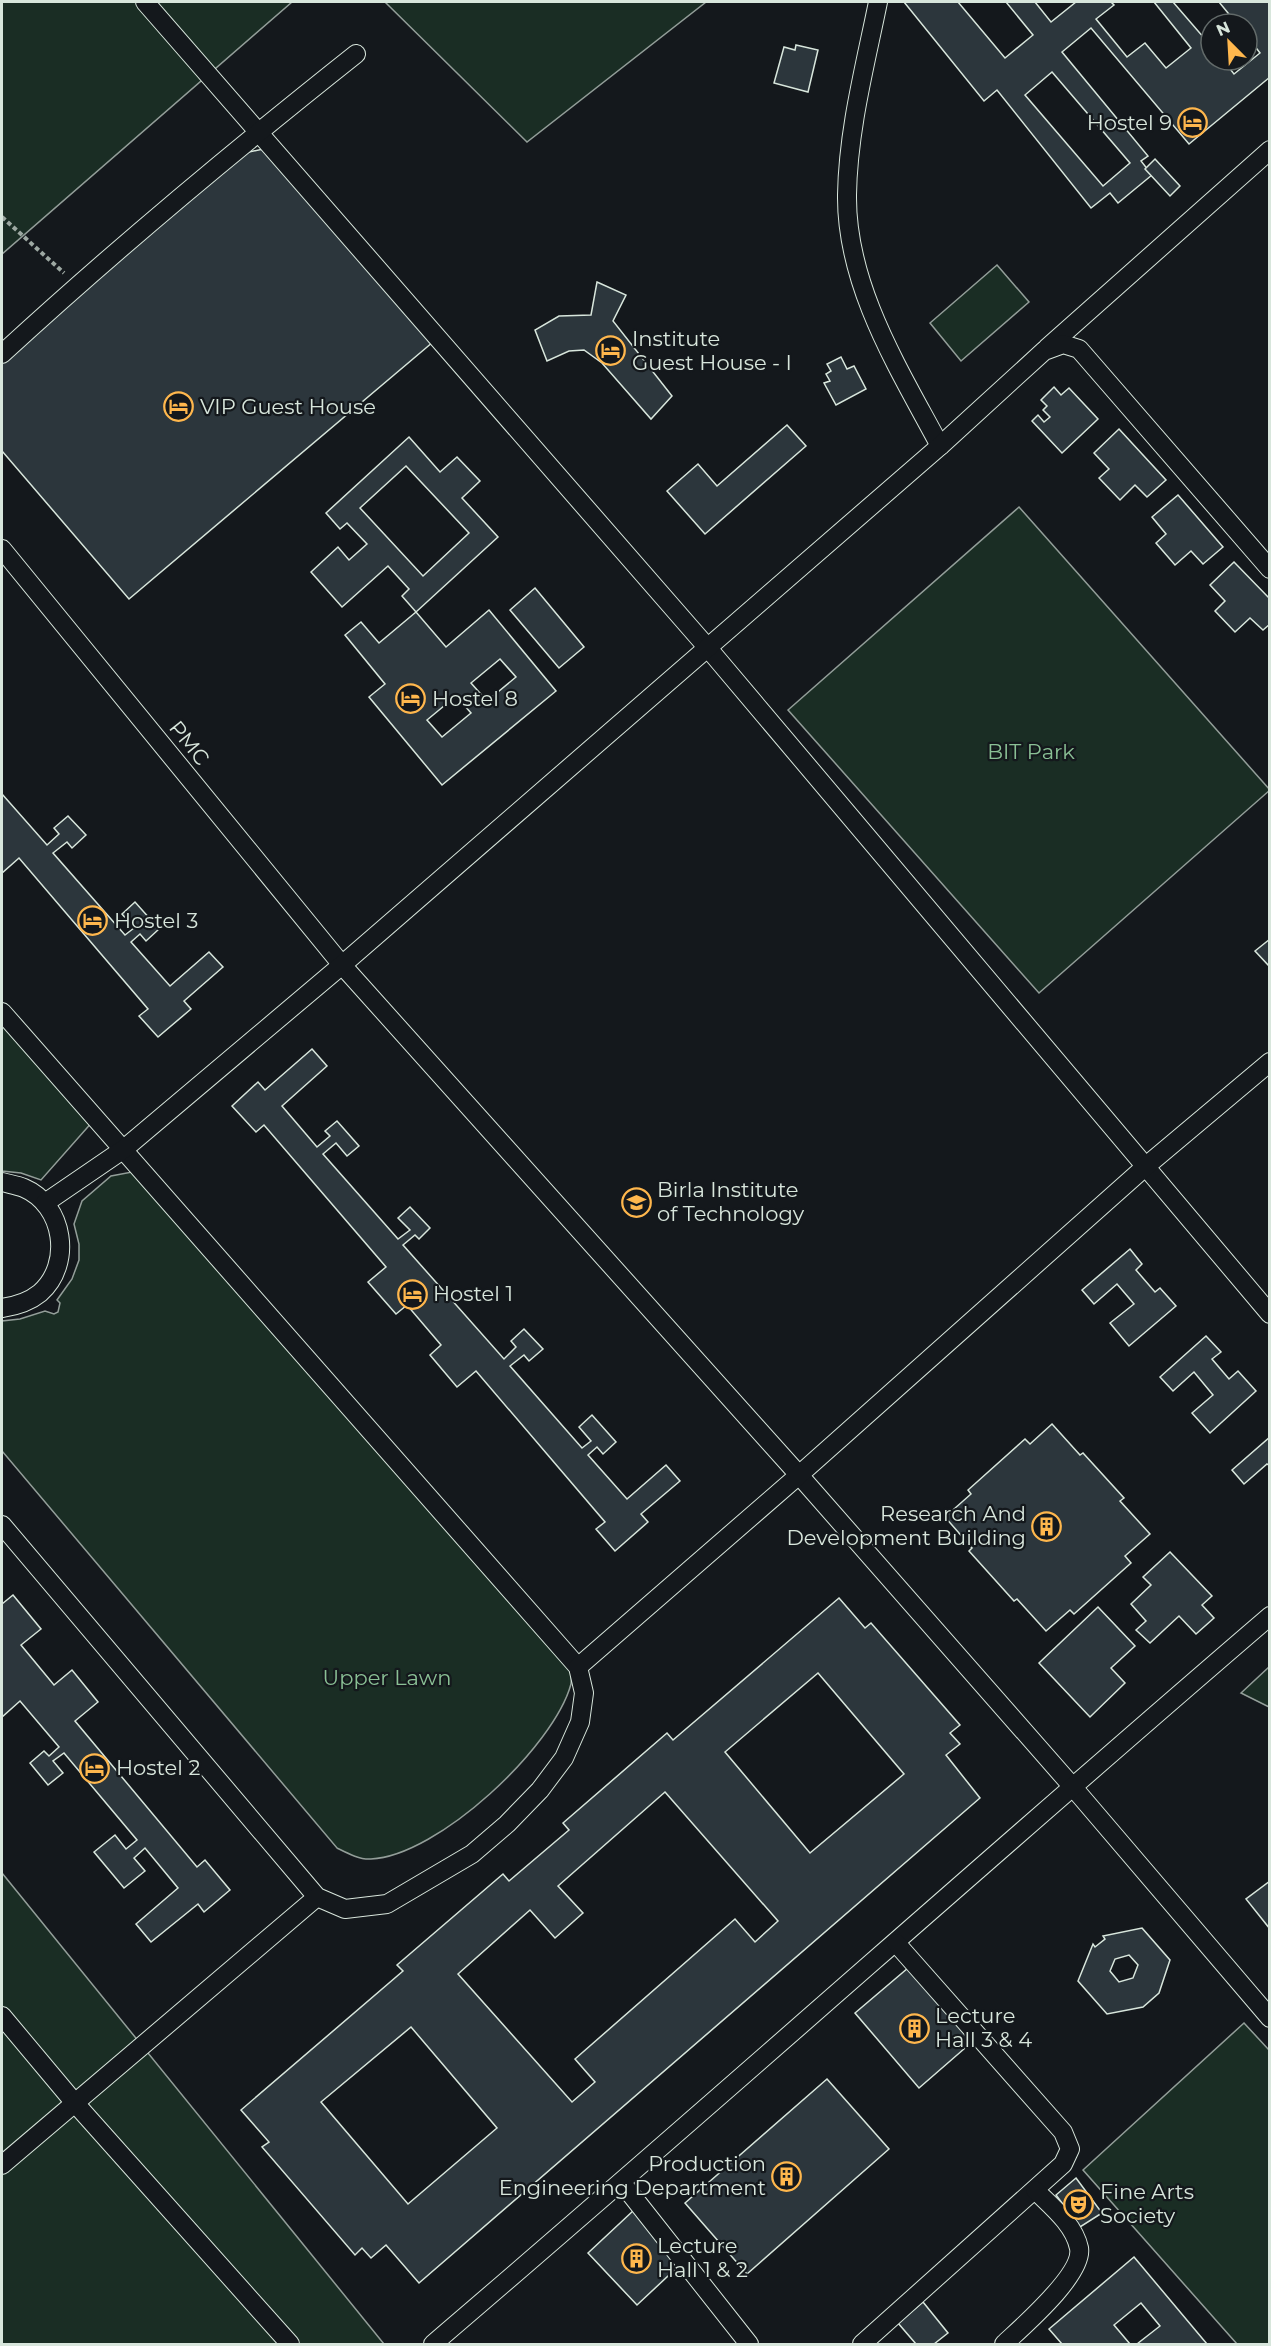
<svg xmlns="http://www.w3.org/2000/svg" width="1271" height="2346" viewBox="0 0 1271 2346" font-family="Montserrat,sans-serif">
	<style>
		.green { fill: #1a2d24; stroke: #939e99; stroke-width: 1.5 }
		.building { fill: #2c363c; stroke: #d8e6dc; stroke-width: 1.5; fill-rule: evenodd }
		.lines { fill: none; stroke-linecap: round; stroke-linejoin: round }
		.street-casing { stroke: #d8e6dc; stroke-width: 20 }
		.path { stroke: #9da8a2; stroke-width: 4; stroke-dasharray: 4.5 3; stroke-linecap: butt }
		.street { stroke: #14181c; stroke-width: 18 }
		.labels { text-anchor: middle; stroke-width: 4.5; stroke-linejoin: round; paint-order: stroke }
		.poi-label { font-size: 21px; fill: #d8e6dc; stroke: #14181c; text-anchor: start }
		.street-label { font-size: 21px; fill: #d8e6dc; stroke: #14181c }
		.park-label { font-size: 21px; fill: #8ac095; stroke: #14181c }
	</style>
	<rect width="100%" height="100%" fill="#14181c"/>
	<g class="green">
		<polygon points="2,2 292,2 2,254"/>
		<polygon points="385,2 706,2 527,142"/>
		<polygon points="997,265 1029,302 961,361 930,323"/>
		<polygon points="1019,507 1270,790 1039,993 788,710"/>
		<polygon points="2,1010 94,1120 41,1180 21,1173 2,1171"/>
		<path d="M132,1172L569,1661C570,1668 572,1677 571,1684C554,1747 438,1856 371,1859C360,1860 347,1853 337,1848L2,1451V1321L20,1319L45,1311L54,1314L58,1312L60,1303L57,1300L72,1279L79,1260V1244L74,1224L82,1201L111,1176Z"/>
		<polygon points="1269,1667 1269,1707 1241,1693"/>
		<polygon points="2,1873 384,2344 2,2344"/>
		<polygon points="1244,2023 1269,2050 1269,2344 1237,2344 1083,2170"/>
	</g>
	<g class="building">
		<path d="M904,2H958L1005,58L1033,35L1006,2H1035L1051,22L1076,2H1111L1114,5L1096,19L1127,57L1145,43L1166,68L1191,48L1154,2H1173L1211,46V60H1223L1234,74L1260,53L1247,36V24H1237L1219,2H1269L1270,77L1189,144L1091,28L1062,52L1148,156L1141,161L1152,175L1118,203L1110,193L1091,208L997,90L984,101ZM1052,72L1130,163L1103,186L1025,95Z"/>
		<polygon points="796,45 818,50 808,92 774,83 784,47 795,50"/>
		<polygon points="268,148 433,342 129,599 2,451 2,362 244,153"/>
		<polygon points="1155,159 1180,186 1170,196 1145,169"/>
		<polygon points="597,282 626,295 613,321 672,396 651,419 602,363 584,350 569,351 547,361 535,330 559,316 591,315"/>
		<polygon points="841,357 847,369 854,366 866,389 836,405 824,383 830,381 826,374 831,371 827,364"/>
		<polygon points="1054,387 1061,395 1069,388 1098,419 1062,453 1032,421 1038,415 1044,422 1050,417 1043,410 1047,406 1041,400"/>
		<polygon points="787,425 806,446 705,534 667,491 698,464 717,486"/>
		<polygon points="1119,429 1166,480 1147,497 1135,485 1120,500 1099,478 1109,469 1094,453"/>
		<path d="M409,437L440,472L457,457L480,481L462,498L498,537L416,612L402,596L409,589L388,566L342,607L311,572L338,547L349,560L367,544L347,523L340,529L326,513ZM406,466L469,533L423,576L360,508Z"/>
		<polygon points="1178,495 1223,547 1203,564 1191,551 1175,565 1156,543 1166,534 1152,517"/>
		<polygon points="1234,562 1270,599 1270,624 1263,630 1250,618 1235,632 1215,611 1225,601 1210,585"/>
		<polygon points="535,588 584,647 559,668 510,610"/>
		<path d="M489,610L556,691L442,785L369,697L385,684L345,635L361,622L379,643L416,612L446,647ZM500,659L516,677L487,701L471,683ZM456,696L471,713L442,737L427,720Z"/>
		<polygon points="2,794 47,845 59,834 54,828 68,816 86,835 72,848 67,842 53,853 125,935 134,928 122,914 135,902 159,929 146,941 140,934 131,942 170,986 209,952 223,967 184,1001 191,1009 158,1037 139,1016 148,1009 19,858 2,873"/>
		<polygon points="1270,939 1270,967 1255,951"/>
		<polygon points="312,1049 327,1066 282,1106 317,1147 330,1136 325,1131 337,1121 359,1146 347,1156 336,1143 323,1154 398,1239 410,1230 398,1218 410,1207 430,1228 419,1239 415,1235 403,1245 504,1359 516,1347 511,1341 524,1329 543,1349 529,1361 524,1355 510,1366 582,1448 591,1441 579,1427 592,1415 616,1442 603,1454 597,1447 588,1455 627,1499 666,1465 680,1481 641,1514 648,1522 615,1551 596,1529 605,1522 476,1371 457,1387 430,1355 441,1345 407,1305 396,1314 368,1282 386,1267 264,1125 256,1132 232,1106 258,1082 265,1090"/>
		<polygon points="1130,1249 1142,1264 1136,1270 1155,1292 1160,1288 1176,1306 1129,1346 1110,1323 1134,1304 1117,1284 1094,1304 1082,1290"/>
		<polygon points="1206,1336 1221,1352 1212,1359 1229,1379 1238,1371 1256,1391 1210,1433 1192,1413 1213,1395 1194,1372 1173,1391 1160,1377"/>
		<polygon points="1052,1424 1080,1455 1083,1453 1124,1498 1120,1501 1150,1534 1125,1556 1131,1563 1074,1614 1070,1610 1046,1631 1017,1599 1014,1601 969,1551 972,1548 945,1517 971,1494 968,1490 1025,1439 1030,1444"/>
		<polygon points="1270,1437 1270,1466 1267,1464 1244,1484 1232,1470"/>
		<polygon points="1170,1552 1212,1596 1202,1605 1214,1618 1196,1634 1179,1616 1150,1643 1136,1630 1146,1621 1131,1604 1151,1585 1143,1577"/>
		<polygon points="13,1595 41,1629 21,1645 54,1685 72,1670 98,1702 75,1721 197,1867 205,1860 230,1890 204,1912 198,1904 151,1942 136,1924 178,1888 145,1848 134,1858 145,1871 124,1888 94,1852 115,1835 126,1849 137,1840 64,1753 53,1761 63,1773 48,1785 30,1763 44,1751 49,1756 59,1747 20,1701 2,1717 2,1604"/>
		<path d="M839,1598L865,1628L871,1623L960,1725L950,1733L960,1744L946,1755L980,1798L419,2283L386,2245L371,2258L362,2248L355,2255L262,2147L269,2142L241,2110L403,1971L397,1965L503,1874L509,1881L569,1830L563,1823L667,1733L673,1740ZM818,1673L904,1774L810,1853L725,1752ZM665,1792L778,1921L755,1942L735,1919L575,2059L595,2082L572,2102L458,1974L530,1910L555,1938L583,1913L558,1886ZM411,2027L497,2128L408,2204L321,2102Z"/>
		<polygon points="1098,1607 1135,1646 1111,1668 1125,1683 1090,1717 1039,1663"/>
		<polygon points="1270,1881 1270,1929 1246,1899"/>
		<path d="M1142,1928L1170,1960L1159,1993L1143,2007L1107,2014L1078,1981L1093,1944L1095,1947L1105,1939L1103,1936ZM1129,1955L1138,1965L1133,1978L1119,1982L1110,1971L1115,1959Z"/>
		<polygon points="908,1968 972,2042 919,2088 855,2013"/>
		<polygon points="827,2079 889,2149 747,2274 685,2203"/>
		<polygon points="1076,2178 1102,2213 1080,2227 1056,2195"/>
		<polygon points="634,2210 683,2262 637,2305 588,2253"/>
		<polygon points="1134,2257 1207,2344 1137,2344 1160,2326 1141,2303 1114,2325 1130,2344 1062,2344 1049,2329"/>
		<polygon points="923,2302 948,2333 934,2344 916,2344 898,2323"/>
	</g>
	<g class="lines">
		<defs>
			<g id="street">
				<polyline points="145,2 707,647 1270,1314"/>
				<path d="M878,2C865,66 848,130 847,195C846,286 899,369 940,446"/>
				<polyline points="1047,348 1270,150"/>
				<path d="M2,354C116,249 235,150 356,54"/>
				<polyline points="2,549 342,965 799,1475 1072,1786 1270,2018"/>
				<polyline points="2,1012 578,1667 584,1693 580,1722 564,1758 540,1790 507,1824 472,1854 387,1904 345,1909 317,1897 2,1525"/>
				<path d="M2,1182C9,1184 17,1185 24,1188C64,1205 73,1264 40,1293C29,1302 16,1306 2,1308"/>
				<polyline points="45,1203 124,1149 342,965 940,446 1044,351 1063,344 1079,349 1270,569"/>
				<polyline points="578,1667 799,1475 1145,1167 1270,1062"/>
				<polyline points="2,2016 74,2102 290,2344"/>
				<polyline points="2,2165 317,1897"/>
				<polyline points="622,2183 749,2344"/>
				<path d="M433,2344C714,2104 989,1857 1270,1616"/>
				<polyline points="862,2344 1063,2164 1070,2149 1063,2132 896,1943"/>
				<path d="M1004,2344C1022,2327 1084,2274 1079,2248C1074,2224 1051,2206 1035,2190"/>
			</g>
		</defs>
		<use href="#street" class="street-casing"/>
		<polyline class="path" points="2,217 64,273"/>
		<use href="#street" class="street"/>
	</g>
	<defs>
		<symbol id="hotel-ring" viewBox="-11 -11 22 22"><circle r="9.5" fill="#14181c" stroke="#ffb74d" stroke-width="1.5"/><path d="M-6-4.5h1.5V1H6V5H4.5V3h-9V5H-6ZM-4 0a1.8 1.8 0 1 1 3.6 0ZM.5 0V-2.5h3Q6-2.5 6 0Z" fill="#ffb74d"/></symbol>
		<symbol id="university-ring" viewBox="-11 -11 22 22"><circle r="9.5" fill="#14181c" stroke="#ffb74d" stroke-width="1.5"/><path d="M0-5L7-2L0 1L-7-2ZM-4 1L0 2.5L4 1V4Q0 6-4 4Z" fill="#ffb74d"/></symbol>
		<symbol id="building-ring" viewBox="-11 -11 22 22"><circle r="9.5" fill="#14181c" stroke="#ffb74d" stroke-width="1.5"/><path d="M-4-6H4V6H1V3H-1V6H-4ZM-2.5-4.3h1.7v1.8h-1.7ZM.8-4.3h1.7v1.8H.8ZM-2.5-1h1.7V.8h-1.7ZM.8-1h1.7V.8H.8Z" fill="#ffb74d"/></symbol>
		<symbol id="theatre-ring" viewBox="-11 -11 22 22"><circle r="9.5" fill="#14181c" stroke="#ffb74d" stroke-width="1.5"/><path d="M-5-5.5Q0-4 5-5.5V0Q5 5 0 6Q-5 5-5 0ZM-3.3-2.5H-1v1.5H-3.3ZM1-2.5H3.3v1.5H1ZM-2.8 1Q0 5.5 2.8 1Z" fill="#ffb74d"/></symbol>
	</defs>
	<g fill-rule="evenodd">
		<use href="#hotel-ring" x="1176" y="106" width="33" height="33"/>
		<use href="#hotel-ring" x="594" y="334" width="33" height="33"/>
		<use href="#hotel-ring" x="162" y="390" width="33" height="33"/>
		<use href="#hotel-ring" x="394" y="682" width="33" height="33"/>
		<use href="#hotel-ring" x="76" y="904" width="33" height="33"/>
		<use href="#university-ring" x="620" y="1186" width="33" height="33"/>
		<use href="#hotel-ring" x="396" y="1278" width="33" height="33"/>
		<use href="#building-ring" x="1030" y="1510" width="33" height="33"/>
		<use href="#hotel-ring" x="78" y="1752" width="33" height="33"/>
		<use href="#building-ring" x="898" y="2012" width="33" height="33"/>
		<use href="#building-ring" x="770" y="2160" width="33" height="33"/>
		<use href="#theatre-ring" x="1062" y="2188" width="33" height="33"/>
		<use href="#building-ring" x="620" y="2242" width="33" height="33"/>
	</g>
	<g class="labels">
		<g class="poi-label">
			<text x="1172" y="130" text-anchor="end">Hostel 9</text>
			<text x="632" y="346">Institute<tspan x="632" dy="24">Guest House - I</tspan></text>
			<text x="200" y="414">VIP Guest House</text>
			<text x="432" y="706">Hostel 8</text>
			<text x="114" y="928">Hostel 3</text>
			<text x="657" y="1197">Birla Institute<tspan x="657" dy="24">of Technology</tspan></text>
			<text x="433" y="1301">Hostel 1</text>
			<text x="1026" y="1521" text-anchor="end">Research And<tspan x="1026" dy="24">Development Building</tspan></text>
			<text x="116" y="1775">Hostel 2</text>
			<text x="935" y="2023">Lecture<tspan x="935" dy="24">Hall 3 &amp; 4</tspan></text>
			<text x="766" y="2171" text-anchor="end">Production<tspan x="766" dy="24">Engineering Department</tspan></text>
			<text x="1100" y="2199">Fine Arts<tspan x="1100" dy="24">Society</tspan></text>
			<text x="657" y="2253">Lecture<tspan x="657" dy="24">Hall 1 &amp; 2</tspan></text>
		</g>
		<g class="street-label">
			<text transform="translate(189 743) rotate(51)" y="7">PMC</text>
		</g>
		<g class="park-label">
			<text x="1031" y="759">BIT Park</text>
			<text x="387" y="1685">Upper Lawn</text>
		</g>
	</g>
	<rect width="1271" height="2346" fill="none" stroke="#d8e6dc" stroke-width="6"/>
	<g transform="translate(1229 42) rotate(336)"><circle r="28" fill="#14181c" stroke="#626a69" stroke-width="1.5"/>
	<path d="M0-4.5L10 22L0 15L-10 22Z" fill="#ffb74d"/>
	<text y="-9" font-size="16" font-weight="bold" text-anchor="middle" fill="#d8e6dc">N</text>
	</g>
</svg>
